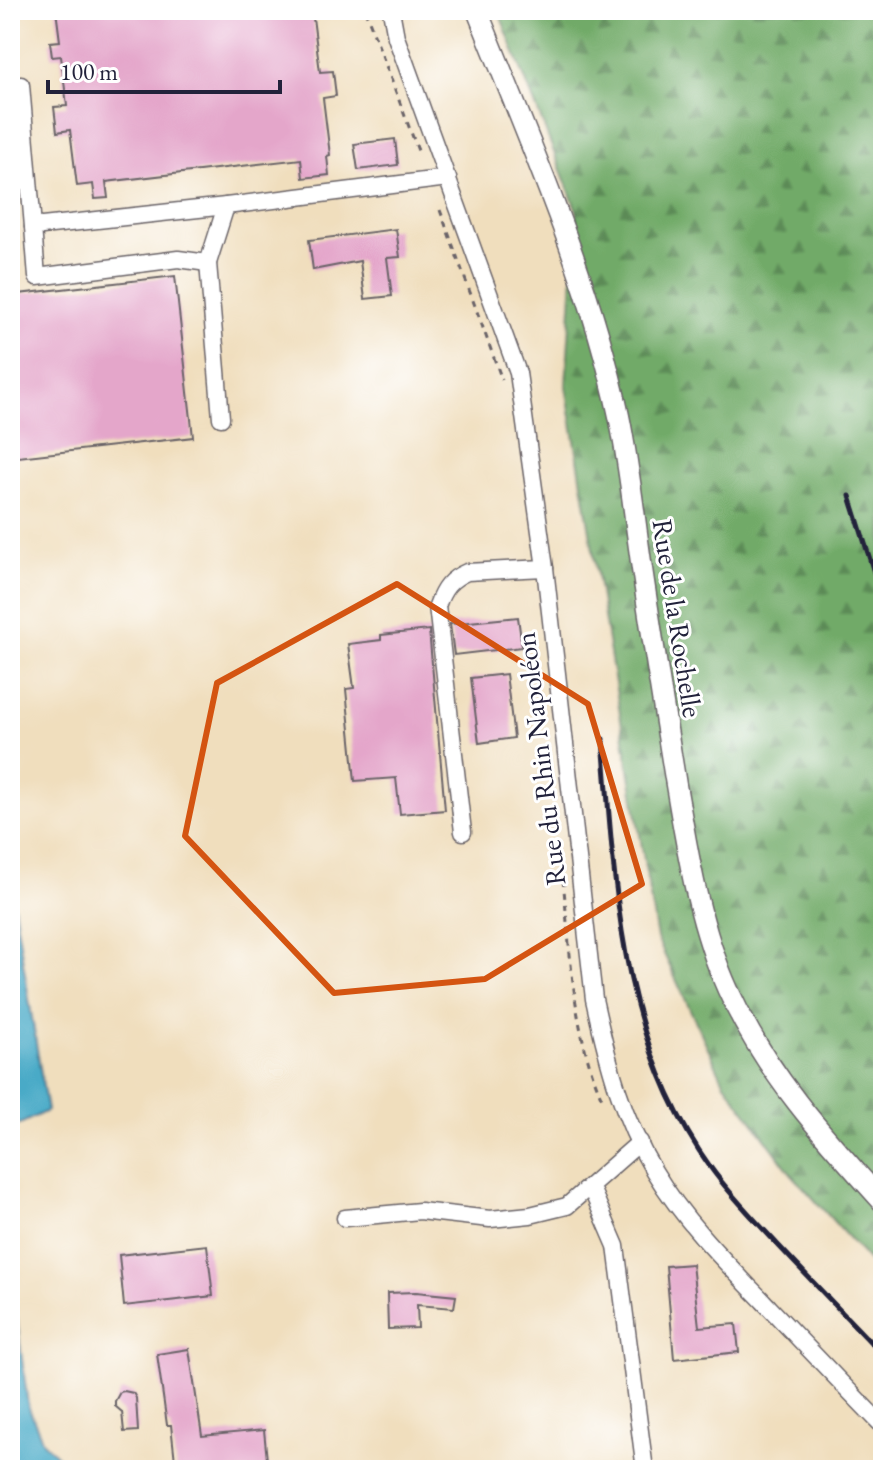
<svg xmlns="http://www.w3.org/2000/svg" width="893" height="1480" viewBox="0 0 893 1480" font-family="'EB Garamond',serif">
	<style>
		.forest { fill: url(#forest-firs); stroke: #4a6652; stroke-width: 2 }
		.water { fill: #48aac7; stroke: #356681; stroke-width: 2 }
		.building { fill: #e4a6ca }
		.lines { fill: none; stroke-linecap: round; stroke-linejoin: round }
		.minor-casing { stroke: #6a6468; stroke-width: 19 }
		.major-casing { stroke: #6a6468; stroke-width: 23 }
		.path { stroke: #6a6468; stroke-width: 3; stroke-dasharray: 6 6; stroke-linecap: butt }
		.minor { stroke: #fff; stroke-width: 16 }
		.major { stroke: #fff; stroke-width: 20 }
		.rail { stroke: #22223b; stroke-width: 5 }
		.marked { fill: none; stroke: #d45411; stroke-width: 6; stroke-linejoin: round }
		.labels { text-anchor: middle; stroke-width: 6; stroke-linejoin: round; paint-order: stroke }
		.street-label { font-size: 28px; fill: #22223b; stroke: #fff }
	</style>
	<defs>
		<pattern id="forest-firs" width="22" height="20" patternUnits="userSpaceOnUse" patternTransform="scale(2)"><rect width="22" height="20" fill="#71aa68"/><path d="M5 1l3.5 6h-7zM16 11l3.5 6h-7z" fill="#5c8a57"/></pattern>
	</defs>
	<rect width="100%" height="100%" fill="#fff"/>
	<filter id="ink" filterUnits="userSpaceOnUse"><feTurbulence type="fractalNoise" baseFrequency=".0125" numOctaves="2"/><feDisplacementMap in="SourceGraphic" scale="16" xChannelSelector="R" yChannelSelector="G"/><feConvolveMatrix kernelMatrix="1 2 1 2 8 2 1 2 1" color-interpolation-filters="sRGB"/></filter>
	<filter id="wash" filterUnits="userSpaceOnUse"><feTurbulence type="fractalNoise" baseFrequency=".006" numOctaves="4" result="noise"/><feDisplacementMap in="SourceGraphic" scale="32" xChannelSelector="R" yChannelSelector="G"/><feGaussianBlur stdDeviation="1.8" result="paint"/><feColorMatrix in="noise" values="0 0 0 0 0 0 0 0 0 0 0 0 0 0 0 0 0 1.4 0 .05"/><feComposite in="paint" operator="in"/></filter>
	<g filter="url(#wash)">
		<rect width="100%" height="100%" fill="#f0debd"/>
		<polygon class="forest" points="498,10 883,10 883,1277 790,1172 724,1082 657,939 566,386 577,211"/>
		<g class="water">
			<polygon points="10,881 47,1111 10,1129"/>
			<polygon points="10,1265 28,1406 43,1442 71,1470 10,1470"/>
		</g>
		<g id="blocks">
			<g class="building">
				<polygon points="56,10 312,10 320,72 333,71 336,96 323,98 330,155 327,156 329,175 303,178 301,159 106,182 108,198 95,199 93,184 77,186 70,130 57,132 54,107 67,106 61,56 52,57 50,42 60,41"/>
				<polygon points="395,139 398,165 358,170 354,144"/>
				<polygon points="396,229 400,257 387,258 392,296 365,299 360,261 313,270 309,240"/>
				<polygon points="175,276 193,437 10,458 10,295"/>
				<polygon points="518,617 522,647 454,655 450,624"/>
				<polygon points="429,630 445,810 400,814 396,778 355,781 346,689 354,688 348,644 381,640 381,635"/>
				<polygon points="506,674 514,738 479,743 471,678"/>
				<polygon points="207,1245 213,1296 124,1306 119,1255"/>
				<polygon points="692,1264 699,1327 736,1324 739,1352 674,1359 666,1266"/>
				<polygon points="416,1292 456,1296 454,1308 417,1305 418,1328 388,1329 387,1293"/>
				<polygon points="189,1349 202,1436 264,1430 268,1470 176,1470 171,1425 167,1425 157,1354"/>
				<polygon points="124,1391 133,1393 136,1398 138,1431 124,1432 122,1412 115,1406 115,1401 120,1392"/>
			</g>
		</g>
	</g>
	<g filter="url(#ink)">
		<use href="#blocks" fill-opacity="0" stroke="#6a6468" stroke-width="2"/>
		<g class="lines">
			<defs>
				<g id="minor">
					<path d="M391,10L396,37L518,373L545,568L594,999C607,1059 622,1118 654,1171C684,1221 724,1261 764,1302C804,1344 843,1385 883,1426"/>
					<polyline points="21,85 33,227 226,206 448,178"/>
					<polyline points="33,227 37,277 178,259 208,263"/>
					<polyline points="221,418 208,263 226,206"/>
					<path d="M463,832L437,606C443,589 450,579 467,572L545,568"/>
					<polyline points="591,1188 616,1246 645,1470"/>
					<polyline points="345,1218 420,1211 490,1219 530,1215 567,1206 640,1142"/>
				</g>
				<path id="major" d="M477,10C529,141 590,278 619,416C629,464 634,514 641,562C652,637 664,711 676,785C688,854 699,926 728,990C765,1072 823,1136 883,1202"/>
			</defs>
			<use href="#minor" class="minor-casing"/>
			<use href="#major" class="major-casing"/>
			<g class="path">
				<polyline points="365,10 420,156"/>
				<polyline points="440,210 502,380"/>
				<path d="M563,880C571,955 572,1033 604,1103"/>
			</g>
			<use href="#minor" class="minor"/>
			<use href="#major" class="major"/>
			<g class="rail">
				<polyline points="850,496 883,601"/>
				<path d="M603,739C615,888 620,1042 711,1168C731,1196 755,1220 778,1245C813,1282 848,1319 883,1355"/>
			</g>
		</g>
	</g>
	<path class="marked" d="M397,584L588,704L642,884L485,979L334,993L185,836L217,683Z"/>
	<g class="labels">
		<g class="street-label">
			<text transform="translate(678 618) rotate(81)" y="10">Rue de la Rochelle</text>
			<text transform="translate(540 759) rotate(-97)" y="10">Rue du Rhin Napoléon</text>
		</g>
	</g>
	<rect width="893" height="1480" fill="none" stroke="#fff" stroke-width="40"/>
	<path d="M48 80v12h232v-12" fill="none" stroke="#22223b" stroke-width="4"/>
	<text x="60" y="80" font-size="24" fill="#22223b" stroke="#ffffff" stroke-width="6" paint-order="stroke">100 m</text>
</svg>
